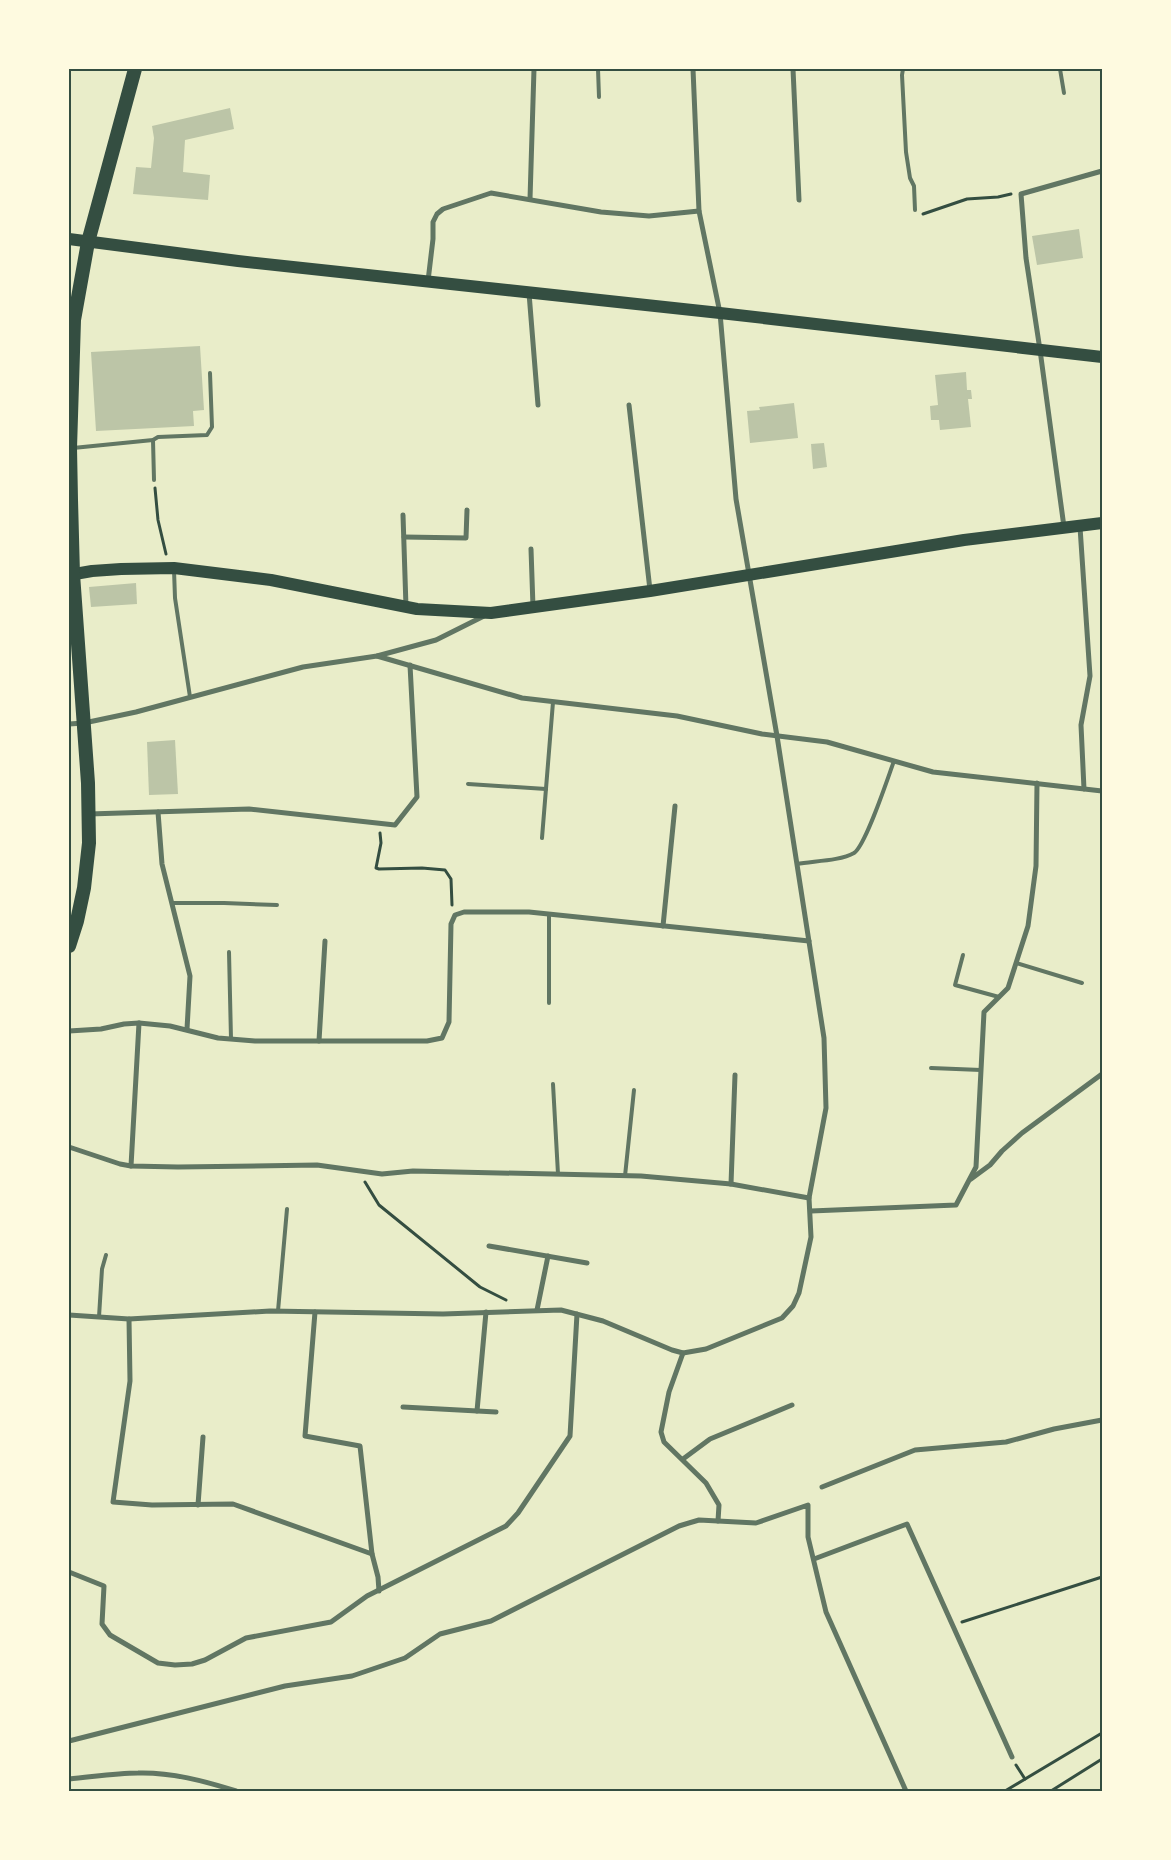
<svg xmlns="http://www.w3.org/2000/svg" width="1171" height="1860" viewBox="0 0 1171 1860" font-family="Cabin,sans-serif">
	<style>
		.building { fill: #bcc5a7 }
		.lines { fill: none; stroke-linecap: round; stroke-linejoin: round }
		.path { stroke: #344e41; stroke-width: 3 }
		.service { stroke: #617663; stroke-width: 4 }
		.minor { stroke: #617663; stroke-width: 5 }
		.primary { stroke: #344e41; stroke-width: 12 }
		.trunk { stroke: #344e41; stroke-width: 14 }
		.neatline { fill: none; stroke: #344e41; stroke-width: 2 }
	</style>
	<rect width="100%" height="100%" fill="#e9edc9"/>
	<g class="building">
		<polygon points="230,108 234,129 185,140 183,172 210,175 208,200 133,194 136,167 151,168 154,138 152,126"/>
		<polygon points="1079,229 1083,258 1037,265 1032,236"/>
		<polygon points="200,346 204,410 193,411 194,426 96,431 91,352"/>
		<polygon points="966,372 967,390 971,390 972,399 968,399 971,427 940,430 939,420 931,420 930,406 938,405 935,375"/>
		<polygon points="794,403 798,438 750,443 747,411 760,410 759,407"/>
		<polygon points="824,443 827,467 813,469 811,444"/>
		<polygon points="136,583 137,604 91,607 89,587"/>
		<polygon points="175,740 178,794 149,795 147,742"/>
	</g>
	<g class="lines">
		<g class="path">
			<polyline points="923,214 967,199 998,197 1011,194"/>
			<polyline points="155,488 158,520 166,554"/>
			<polyline points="380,833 381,843 376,868 379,869 422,868 445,870 451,879 452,905"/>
			<polyline points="365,1182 379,1205 480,1287 506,1300"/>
			<polyline points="962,1622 1102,1577"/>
			<polyline points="1016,1765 1025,1779"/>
			<polyline points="1005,1791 1102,1733"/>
			<polyline points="1051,1791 1102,1759"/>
		</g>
		<g class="service">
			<polyline points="598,69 599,97"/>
			<polyline points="903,69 902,75 906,152 910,178 914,186 915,210"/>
			<polyline points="1060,69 1064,93"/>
			<polyline points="153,440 154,480"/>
			<polyline points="73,448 153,440 158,437 207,435 212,427 210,373"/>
			<polyline points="174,570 175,598 190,697"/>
			<polyline points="468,784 546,789"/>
			<polyline points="542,838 553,702"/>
			<path d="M797,864C813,861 840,861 854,853C866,845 888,777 894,761"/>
			<polyline points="172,903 224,903 277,905"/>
			<polyline points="549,915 549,1003"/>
			<polyline points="229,952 231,1039"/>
			<polyline points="963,955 955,985 999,997"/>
			<polyline points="1016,963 1082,983"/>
			<polyline points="931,1068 981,1070"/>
			<polyline points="553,1084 558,1174"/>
			<polyline points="625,1176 634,1090"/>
			<polyline points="278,1311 287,1209"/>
			<polyline points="99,1317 102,1269 106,1255"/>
		</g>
		<g class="minor">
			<polyline points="793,69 799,200"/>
			<polyline points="530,199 534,69"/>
			<polyline points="428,281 433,239 433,222 437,214 443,209 491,193 601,212 649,216 699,211"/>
			<polyline points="529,293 538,405"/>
			<polyline points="629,405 650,590"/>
			<polyline points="403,515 406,607"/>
			<polyline points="1064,527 1040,350 1026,258 1021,194 1102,171"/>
			<polyline points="1080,527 1090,676 1081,725 1084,789"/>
			<polyline points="404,537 466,538 467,510"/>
			<polyline points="531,549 533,607"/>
			<polyline points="377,656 522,698 677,716 762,734 827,742 933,772 1102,791"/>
			<polyline points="69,724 84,723 136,712 303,667 377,656 436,640 484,616"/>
			<polyline points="158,812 162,864 190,976 187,1029"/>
			<polyline points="89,814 249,809 395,825 417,797 410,665"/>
			<polyline points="663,926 675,806"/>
			<polyline points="69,1031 101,1029 124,1024 139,1023 170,1026 218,1038 255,1041 427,1041 442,1038 449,1022 451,924 455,915 464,912 529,912 809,941"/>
			<polyline points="319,1041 325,941"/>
			<polyline points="69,1147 120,1164 131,1166 178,1167 317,1165 382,1174 413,1171 641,1176 731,1184 809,1198"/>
			<polyline points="131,1166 139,1023"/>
			<polyline points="971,1179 990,1165 1002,1151 1022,1133 1102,1074"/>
			<polyline points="731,1184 735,1075"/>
			<polyline points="811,1211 956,1205 976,1167 984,1012 1008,988 1028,926 1036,866 1037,783"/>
			<polyline points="489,1246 587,1263"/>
			<polyline points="537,1310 548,1256"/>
			<polyline points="315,1312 305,1436 360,1446 372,1554 378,1577 379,1591"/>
			<polyline points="69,1315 129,1319 270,1311 443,1314 561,1310 603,1321 672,1350 683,1353 706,1349 782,1318 793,1306 799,1293 811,1237 809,1198 826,1108 824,1038 777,736 736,499 720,313 699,211 693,69"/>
			<polyline points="129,1319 130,1381 113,1502 152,1505 233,1504 372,1554"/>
			<polyline points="683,1353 669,1392 661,1432 664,1442 706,1483 719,1505 718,1521"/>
			<polyline points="403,1407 496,1412"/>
			<polyline points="477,1411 486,1312"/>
			<polyline points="683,1459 710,1439 792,1405"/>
			<polyline points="822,1487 915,1450 1006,1442 1054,1429 1102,1420"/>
			<polyline points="198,1505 203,1437"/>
			<polyline points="814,1559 907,1524 1012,1757"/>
			<polyline points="69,1572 104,1586 102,1624 110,1635 158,1663 175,1665 192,1664 205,1660 246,1638 331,1622 367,1596 506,1526 518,1513 570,1436 577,1314"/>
			<polyline points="69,1741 285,1686 352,1676 405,1658 440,1634 491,1621 679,1526 699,1520 756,1523 808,1505 808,1537 826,1612 906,1791"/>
			<path d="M69,1779C92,1777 115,1773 138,1773C171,1772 204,1781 236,1791"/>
		</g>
		<g class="primary">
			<polyline points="69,239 238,261 720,313 1102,357"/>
			<polyline points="69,575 92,571 121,569 174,568 271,580 417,609 491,613 650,591 964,540 1102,523"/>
		</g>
		<polyline class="trunk" points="69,946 77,921 84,888 89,843 88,783 73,574 71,500 70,448 74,320 88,242 135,69"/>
	</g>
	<rect width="1171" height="1860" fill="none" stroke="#fefae0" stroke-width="140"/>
	<rect x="70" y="70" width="1031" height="1720" class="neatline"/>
</svg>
